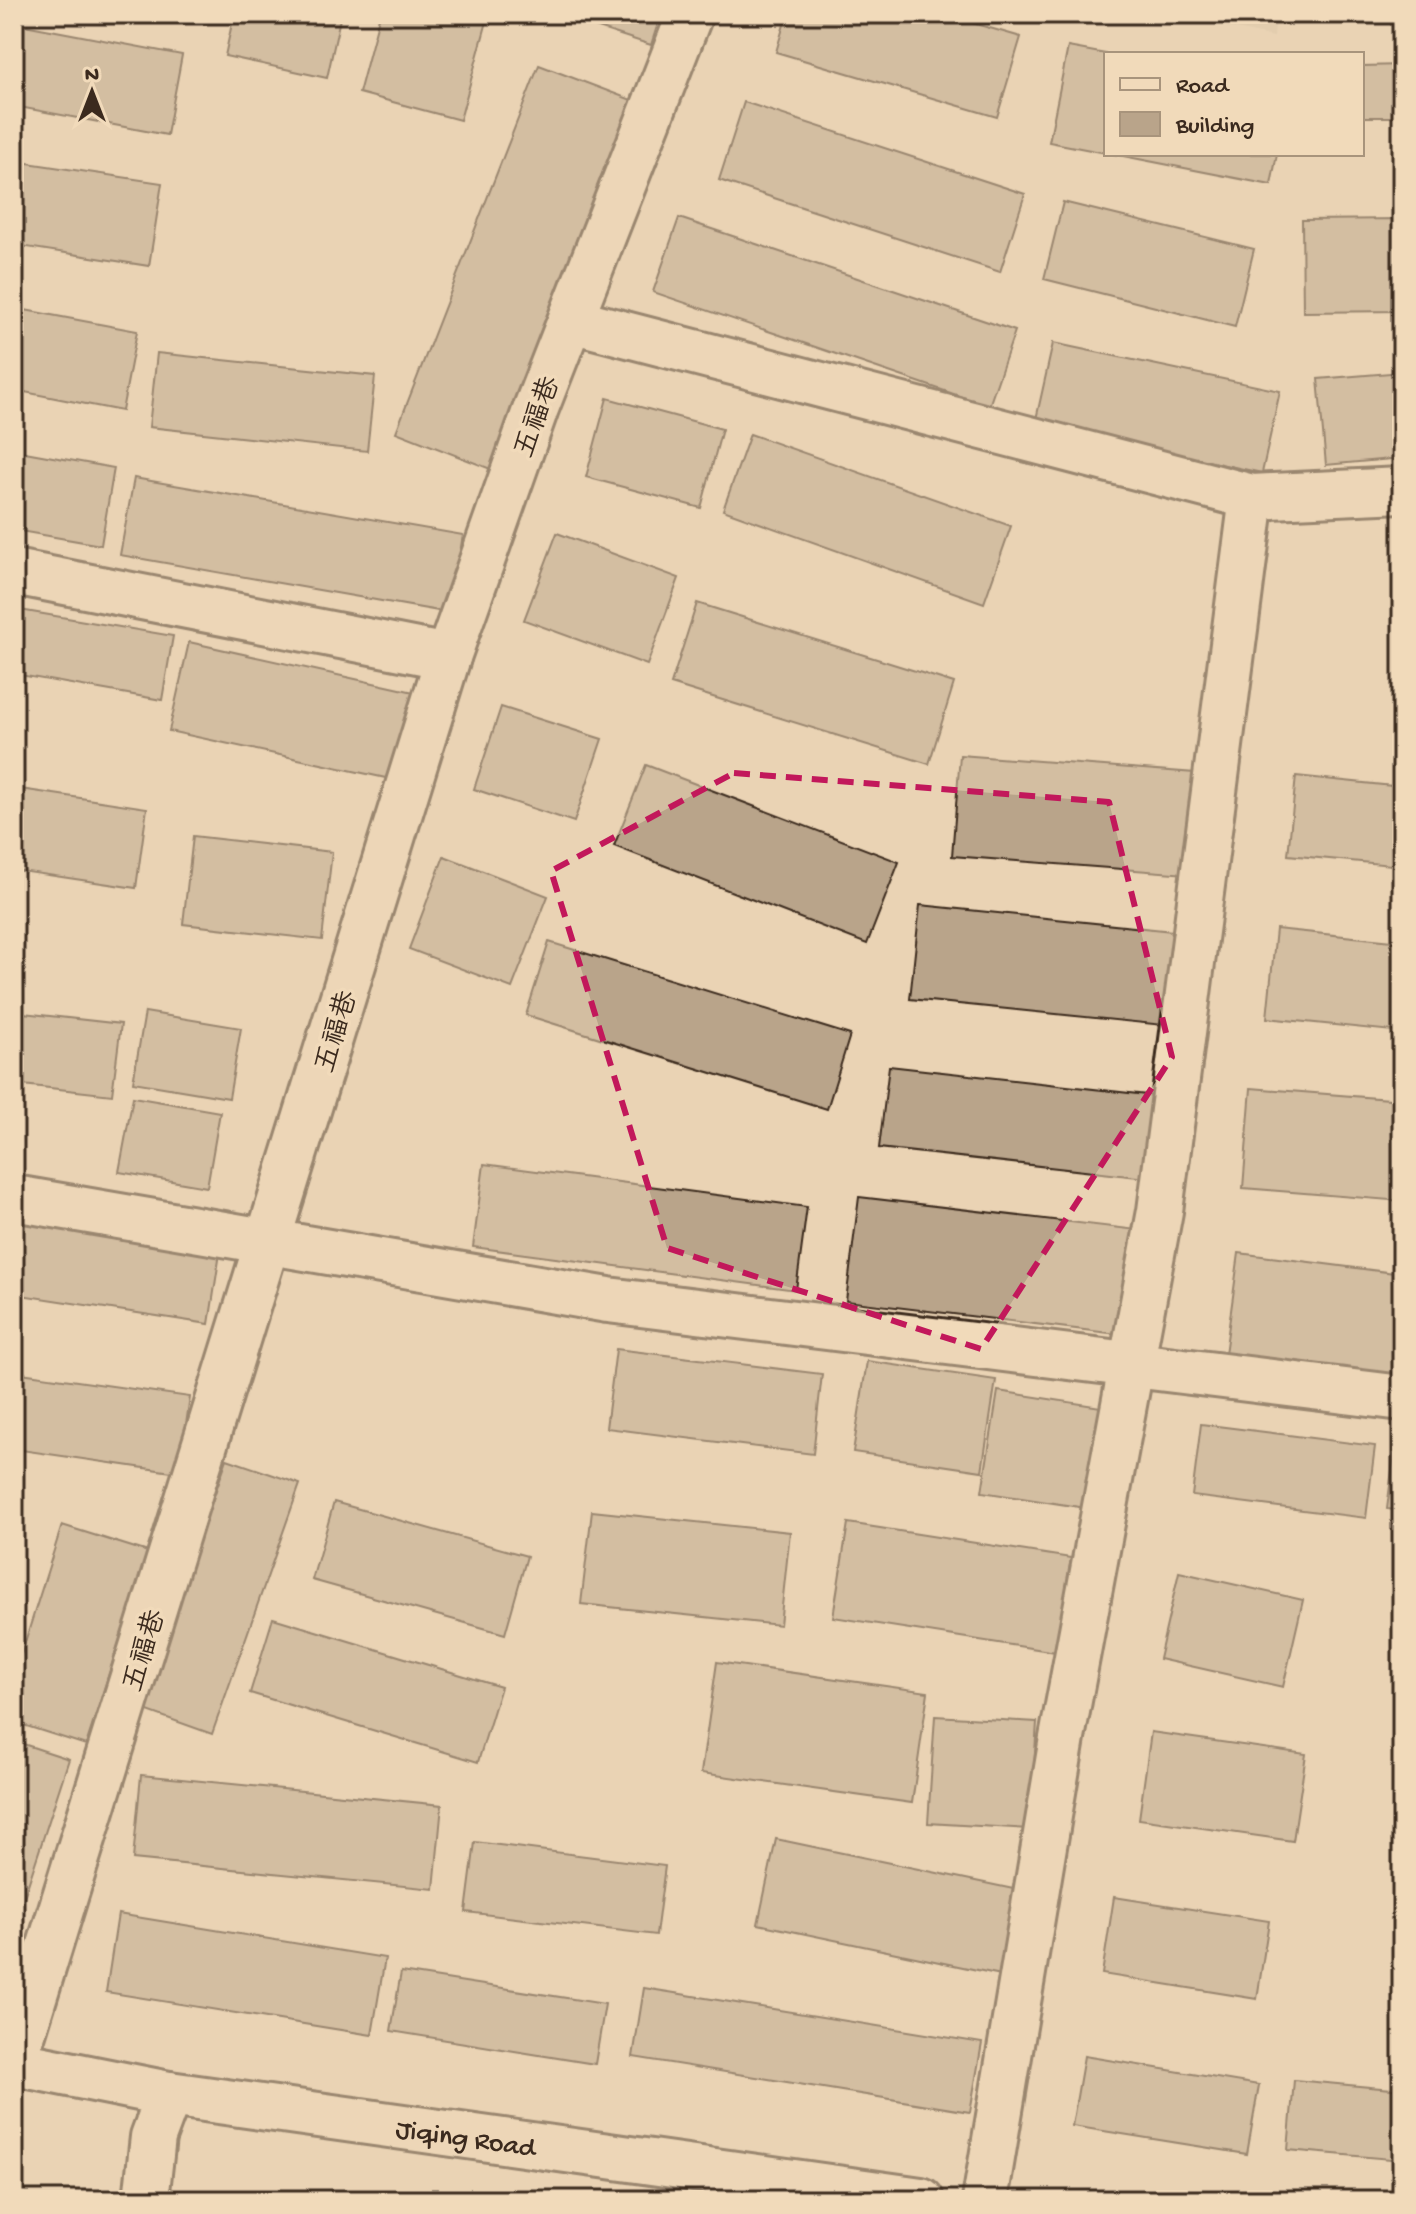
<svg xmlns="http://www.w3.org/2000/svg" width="1416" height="2214" viewBox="0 0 1416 2214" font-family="'Gochi Hand','LXGW WenKai TC',sans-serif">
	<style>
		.built { fill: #dbc5a7 }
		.building { fill: #b9a48a; stroke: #3b2a1e; stroke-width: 2 }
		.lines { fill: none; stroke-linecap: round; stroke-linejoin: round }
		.minor-casing { stroke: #3b2a1e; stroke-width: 50 }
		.major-casing { stroke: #3b2a1e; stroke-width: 50 }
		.minor { stroke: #f1daba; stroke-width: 44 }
		.major { stroke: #f1daba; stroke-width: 44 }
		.marked { fill: none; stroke: #c2185b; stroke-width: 6; stroke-dasharray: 16 10; stroke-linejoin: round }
		.labels { text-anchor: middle; stroke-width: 7; stroke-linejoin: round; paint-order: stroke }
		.street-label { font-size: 28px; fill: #3b2a1e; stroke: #f1daba }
	</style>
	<rect width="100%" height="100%" fill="#ead3b4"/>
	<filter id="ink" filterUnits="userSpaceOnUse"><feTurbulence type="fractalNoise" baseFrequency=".0125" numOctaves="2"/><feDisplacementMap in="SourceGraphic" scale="16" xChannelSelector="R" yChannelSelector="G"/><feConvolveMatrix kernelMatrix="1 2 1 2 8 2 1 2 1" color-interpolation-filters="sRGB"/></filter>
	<g filter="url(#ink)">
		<polygon class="built" points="1168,14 1276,14 1274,37"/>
		<g class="building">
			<polygon points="234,14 341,14 327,78 225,56"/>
			<polygon points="380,14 489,14 460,120 359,93"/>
			<polygon points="555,14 661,14 651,45"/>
			<polygon points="787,14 941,14 1021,37 997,117 776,52"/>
			<polygon points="14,23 182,55 167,135 14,106"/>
			<polygon points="1068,47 1106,54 1106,153 1049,142"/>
			<polygon points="539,65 637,102 493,470 396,432"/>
			<polygon points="1402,65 1402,117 1362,117 1362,66"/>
			<polygon points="744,102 1025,194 1000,272 719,180"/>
			<polygon points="1113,154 1277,154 1271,185"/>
			<polygon points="14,161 162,183 149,266 14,245"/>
			<polygon points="1063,202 1254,249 1235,327 1044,279"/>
			<polygon points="679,218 1015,331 989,406 653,292"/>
			<polygon points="1402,219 1402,311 1303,312 1302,220"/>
			<polygon points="14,308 137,331 122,411 14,390"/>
			<polygon points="1053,343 1280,391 1262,473 1035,424"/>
			<polygon points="157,353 375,376 367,451 149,427"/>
			<polygon points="1402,372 1402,458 1326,465 1318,379"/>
			<polygon points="607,398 722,429 701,508 586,477"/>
			<polygon points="750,434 1011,526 984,603 723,510"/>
			<polygon points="14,450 114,468 101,545 14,530"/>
			<polygon points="134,478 463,535 450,613 120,555"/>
			<polygon points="557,533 679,578 647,665 524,620"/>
			<polygon points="697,603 954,683 929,764 671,684"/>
			<polygon points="14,609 173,636 162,700 14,674"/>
			<polygon points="189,642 414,692 395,780 169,731"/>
			<polygon points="501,707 602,739 574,822 474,789"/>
			<polygon points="960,755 1208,774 1200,875 952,856"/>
			<polygon points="646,765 899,862 867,944 614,846"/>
			<polygon points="1296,776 1402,787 1402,866 1288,855"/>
			<polygon points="14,788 147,808 136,888 14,870"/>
			<polygon points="193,836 332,852 322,940 183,924"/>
			<polygon points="444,856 548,896 512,988 409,949"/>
			<polygon points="920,905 1182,932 1173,1026 910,999"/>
			<polygon points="1276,929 1402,942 1402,1032 1267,1018"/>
			<polygon points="549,942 850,1035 827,1109 526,1015"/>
			<polygon points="14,1012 121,1024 112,1095 14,1084"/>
			<polygon points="145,1012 241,1028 229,1098 133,1082"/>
			<polygon points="889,1066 1164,1097 1155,1179 879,1148"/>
			<polygon points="1251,1088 1402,1100 1402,1201 1243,1188"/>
			<polygon points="133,1097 220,1112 207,1187 119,1172"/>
			<polygon points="484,1164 807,1207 796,1290 473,1247"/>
			<polygon points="859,1197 1138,1230 1125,1335 846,1301"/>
			<polygon points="17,1222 220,1253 209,1324 14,1294"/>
			<polygon points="1239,1253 1402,1274 1402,1376 1225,1354"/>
			<polygon points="616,1349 822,1374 813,1454 606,1428"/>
			<polygon points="867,1361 996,1380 982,1471 853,1452"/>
			<polygon points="14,1372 190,1397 179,1473 14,1449"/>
			<polygon points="998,1391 1101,1407 1086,1508 982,1492"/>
			<polygon points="1201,1424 1375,1446 1366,1518 1192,1496"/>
			<polygon points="1395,1446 1402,1447 1402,1511 1387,1509"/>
			<polygon points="227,1459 300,1484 212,1734 139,1708"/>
			<polygon points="334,1502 527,1556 505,1634 312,1580"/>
			<polygon points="592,1511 790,1532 780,1625 581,1604"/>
			<polygon points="848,1523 1071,1558 1056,1652 833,1617"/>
			<polygon points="62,1525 148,1552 86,1745 14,1722 14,1677"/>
			<polygon points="1179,1572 1303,1600 1283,1687 1159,1659"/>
			<polygon points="273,1618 501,1687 478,1762 250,1693"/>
			<polygon points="717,1662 928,1692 912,1803 701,1773"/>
			<polygon points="935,1716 1037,1722 1030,1829 928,1823"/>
			<polygon points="1151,1732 1306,1754 1293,1841 1139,1819"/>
			<polygon points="14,1741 69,1759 14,1928"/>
			<polygon points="141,1775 442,1805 434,1889 133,1859"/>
			<polygon points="776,1839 1023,1891 1006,1976 758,1924"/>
			<polygon points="475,1842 665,1866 656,1935 466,1912"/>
			<polygon points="1114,1897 1269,1921 1257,1999 1102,1974"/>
			<polygon points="118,1914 385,1958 372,2035 106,1992"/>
			<polygon points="401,1972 605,2004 595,2064 391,2031"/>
			<polygon points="644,1988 982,2043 970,2112 633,2057"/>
			<polygon points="1084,2056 1259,2085 1247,2154 1072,2126"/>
			<polygon points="1294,2080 1402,2090 1402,2160 1288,2150"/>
		</g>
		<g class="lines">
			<defs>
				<g id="minor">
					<polyline points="571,320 1252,497 1402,490"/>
					<polyline points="14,572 448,657"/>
					<polyline points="14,1198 608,1300 1402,1398"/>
					<polyline points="14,2062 448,657 536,408 690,14"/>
					<polyline points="146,2200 153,2137 169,2094"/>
					<polyline points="985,2200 1062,1738 1160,1211 1252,497"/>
				</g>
				<g id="major">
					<path id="s1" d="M14,2063L169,2094L921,2200"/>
				</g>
			</defs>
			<use href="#minor" class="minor-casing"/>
			<use href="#major" class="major-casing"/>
			<use href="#minor" class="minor"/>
			<use href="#major" class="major"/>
		</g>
	</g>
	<path d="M0 0H1416V2214H0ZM734,773L1109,802L1172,1057L981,1349L667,1248L551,871Z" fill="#ead3b4" fill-opacity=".55" fill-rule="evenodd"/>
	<path class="marked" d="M734,773L1109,802L1172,1057L981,1349L667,1248L551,871Z"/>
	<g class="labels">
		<g class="street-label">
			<text transform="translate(535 416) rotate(-70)" y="10">五福巷</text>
			<text transform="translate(334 1031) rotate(-73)" y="10">五福巷</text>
			<text transform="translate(142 1650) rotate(-73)" y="10">五福巷</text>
			<text dy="10" stroke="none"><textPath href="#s1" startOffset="458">Jiqing Road</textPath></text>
		</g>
	</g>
	<rect width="1416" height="2214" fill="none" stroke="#f1daba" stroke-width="48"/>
	<rect x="24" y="24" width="1368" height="2166" fill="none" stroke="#3b2a1e" stroke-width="3" filter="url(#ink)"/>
	<rect x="1104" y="52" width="260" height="104" fill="#f1daba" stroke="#a8947c" stroke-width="2"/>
	<rect x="1120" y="78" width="40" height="12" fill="#f1daba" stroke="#a8947c" stroke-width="2"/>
	<text x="1176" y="92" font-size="24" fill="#3b2a1e">Road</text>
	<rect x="1120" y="112" width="40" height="24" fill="#b9a48a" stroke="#a8947c" stroke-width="2"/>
	<text x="1176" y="132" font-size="24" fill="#3b2a1e">Building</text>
	<g transform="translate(92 92)" stroke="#f1daba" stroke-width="6" paint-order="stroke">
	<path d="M0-6L14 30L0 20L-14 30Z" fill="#3b2a1e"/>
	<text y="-12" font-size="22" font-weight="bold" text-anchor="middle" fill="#3b2a1e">N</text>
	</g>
</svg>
